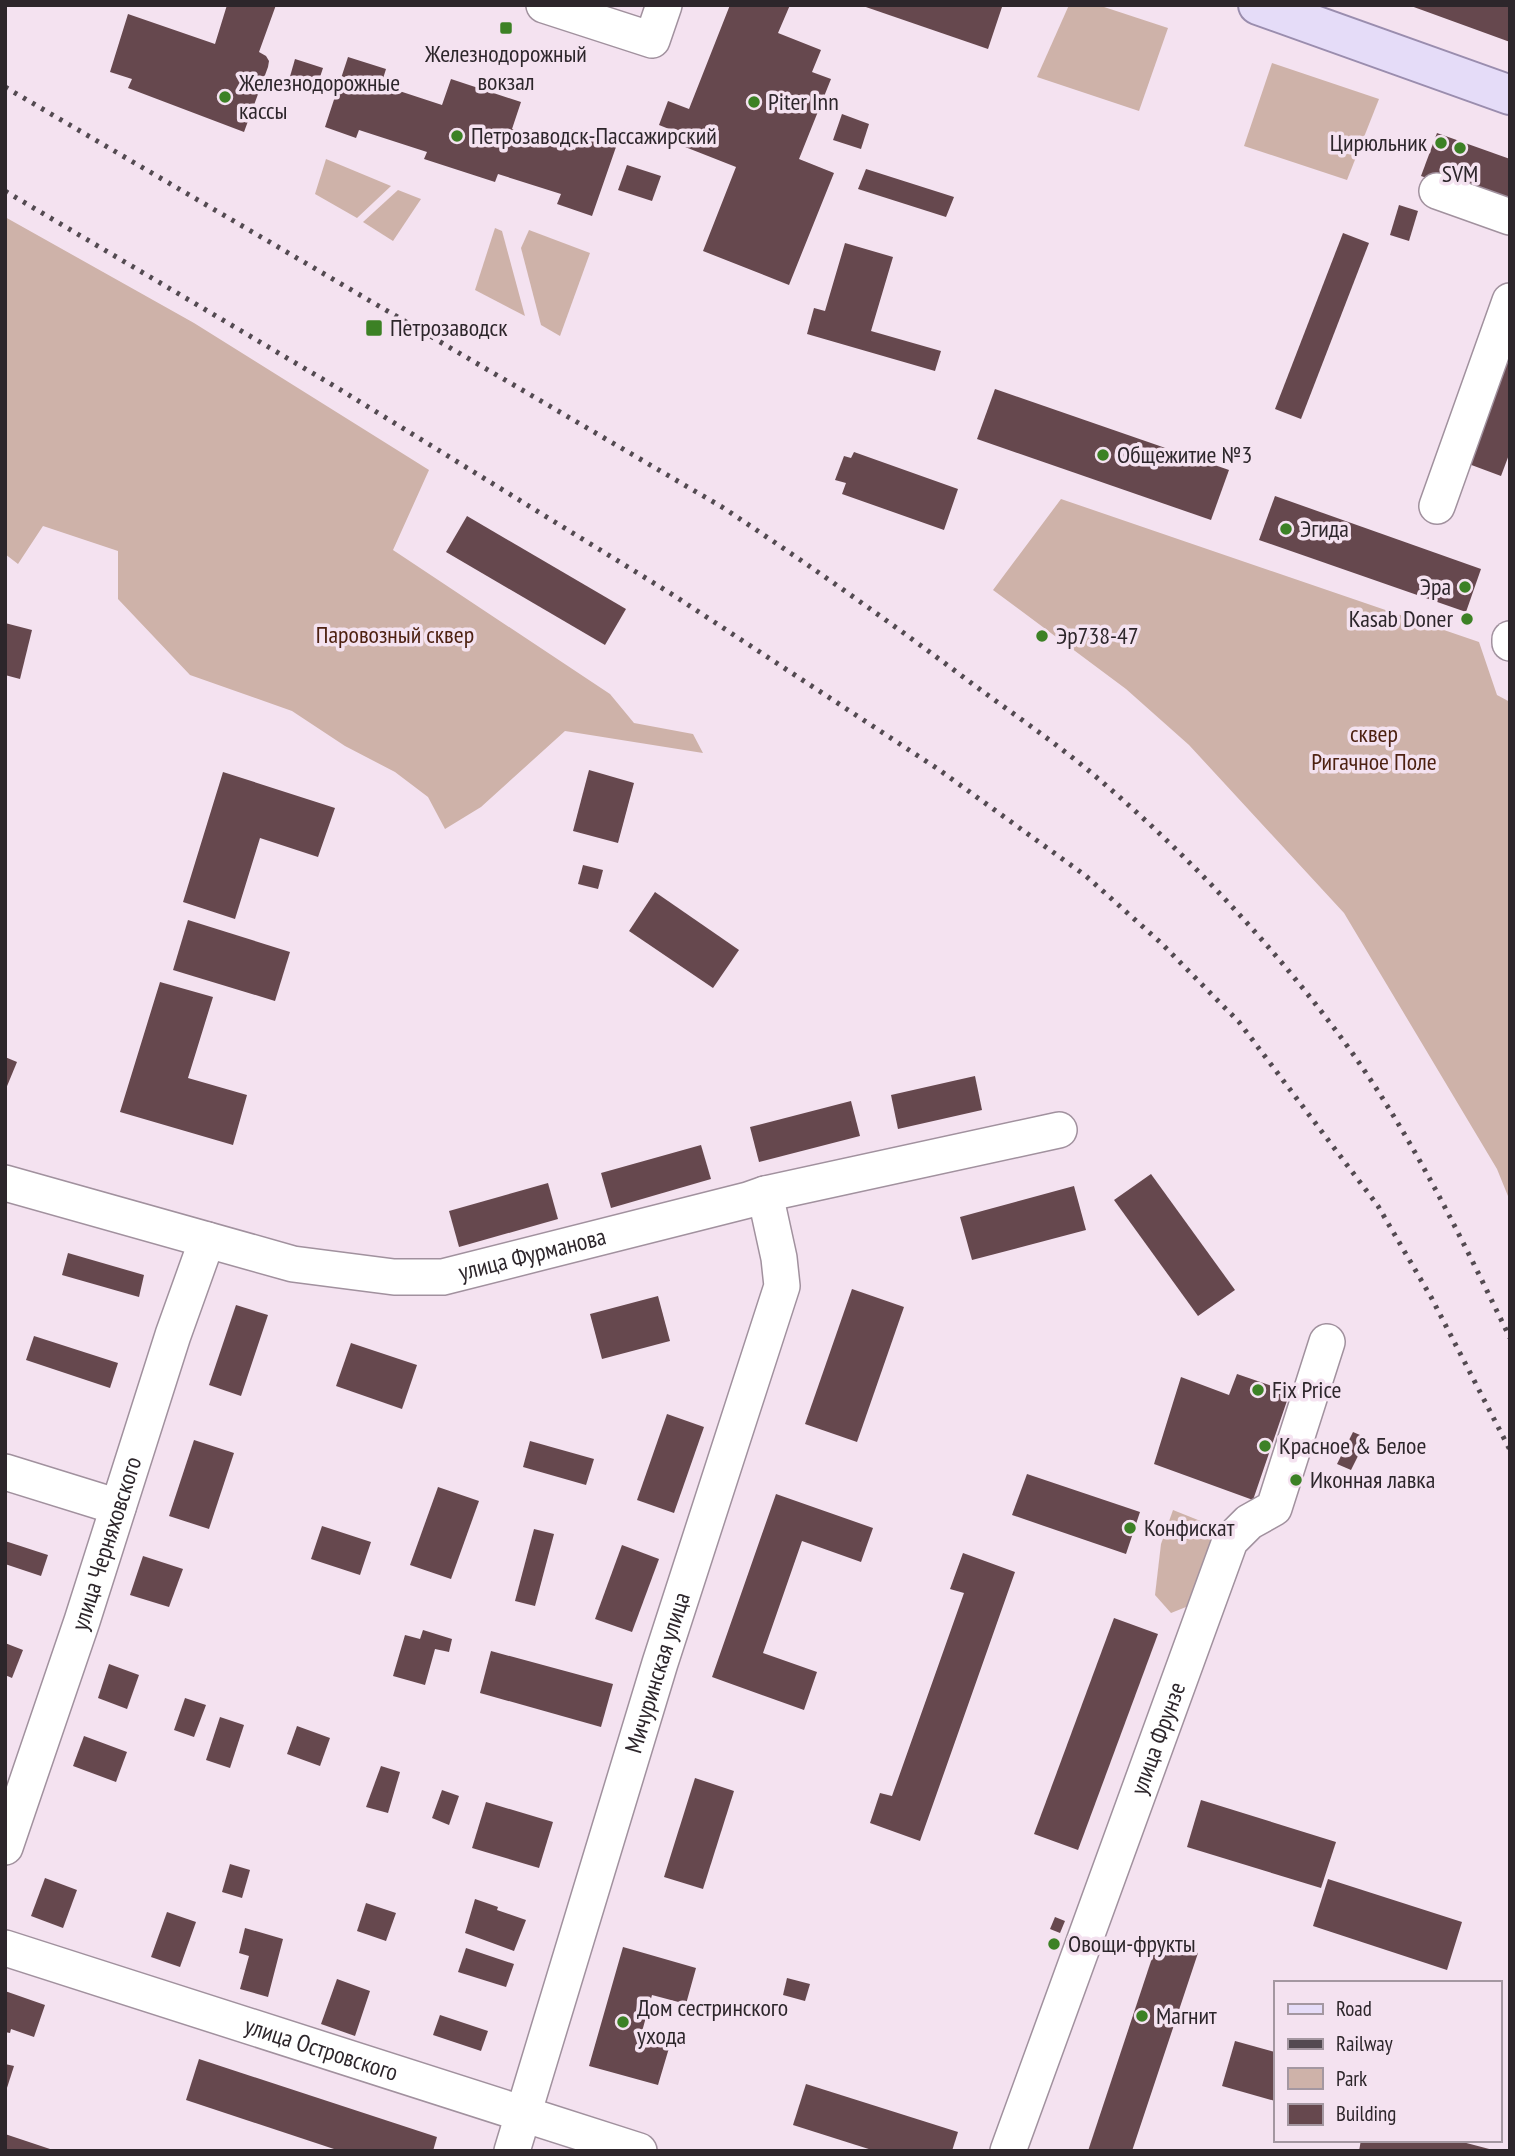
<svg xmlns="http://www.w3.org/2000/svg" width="1515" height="2156" viewBox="0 0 1515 2156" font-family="'PT Sans Narrow',sans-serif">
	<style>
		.green { fill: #ceb2a9 }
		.building { fill: #66484e }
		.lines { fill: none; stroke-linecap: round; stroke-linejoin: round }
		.minor-casing { stroke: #a1919e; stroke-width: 38 }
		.major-casing { stroke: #9a8dae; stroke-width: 42 }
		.minor { stroke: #fff; stroke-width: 35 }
		.major { stroke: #e5dcf8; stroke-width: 38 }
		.rail { stroke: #534a51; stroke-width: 5; stroke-dasharray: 3.5 7; stroke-linecap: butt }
		.poi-dot { fill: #3c8125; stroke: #f4e2f0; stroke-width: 2.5 }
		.labels { text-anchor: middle; stroke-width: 7; stroke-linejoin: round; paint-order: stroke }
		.poi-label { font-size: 24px; fill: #2d262b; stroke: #f4e2f0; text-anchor: start }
		.park-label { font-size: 24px; fill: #4d2111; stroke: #f4e2f0 }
		.street-label { font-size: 24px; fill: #2d262b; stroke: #f4e2f0 }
	</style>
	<rect width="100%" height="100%" fill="#f4e2f0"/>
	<g class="green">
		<polygon points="1069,5 1098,5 1168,28 1139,111 1037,77"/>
		<polygon points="1272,63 1379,99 1347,180 1244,146"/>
		<polygon points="326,159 391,186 357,218 315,194"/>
		<polygon points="398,190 421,199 393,241 363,222"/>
		<polygon points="5,217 194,323 429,470 393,550 610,694 634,723 693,734 703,753 565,731 481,807 445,829 428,797 395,772 345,746 292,711 190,675 118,599 118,551 43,526 18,564 5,554"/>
		<polygon points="495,228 502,231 525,316 475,290"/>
		<polygon points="529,230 590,253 560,336 541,325 521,248"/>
		<polygon points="1061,499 1479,642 1497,695 1510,702 1510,1201 1497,1169 1344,913 1189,745 1126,689 993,590"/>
		<polygon points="1173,1510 1208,1524 1215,1543 1191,1605 1171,1613 1155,1595 1161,1544"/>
	</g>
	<g class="building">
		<polygon points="227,5 276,5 259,52 266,56 269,61 268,67 244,132 128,88 132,79 110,72 128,14 215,44"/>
		<polygon points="730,5 790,5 778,33 821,50 812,72 831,79 799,159 834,173 789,285 703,251 736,167 675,143 679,133 659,125 668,101 689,109"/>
		<polygon points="860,5 997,5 1002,7 988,49"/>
		<polygon points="1412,5 1510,5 1510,42 1411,6"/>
		<polygon points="348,57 386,69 381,85 442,105 451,79 521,102 512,129 575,150 580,135 616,147 592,216 557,204 561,194 498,174 495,182 424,159 427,152 359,130 356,138 325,127"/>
		<polygon points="295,59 323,68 316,89 289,80"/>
		<polygon points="842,114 869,124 861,149 833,140"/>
		<polygon points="1437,133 1510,159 1510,208 1421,176"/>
		<polygon points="627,165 661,176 652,201 618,190"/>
		<polygon points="866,169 954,197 946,217 858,189"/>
		<polygon points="1399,205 1418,211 1409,241 1390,235"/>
		<polygon points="1343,233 1369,243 1301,419 1275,409"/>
		<polygon points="845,243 893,257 871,331 941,351 935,371 807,334 814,308 825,311"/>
		<polygon points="1510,318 1510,452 1501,476 1458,460"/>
		<polygon points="995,389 1229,470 1211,520 977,439"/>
		<polygon points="854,452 958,489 944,530 842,494 846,483 835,480 844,456 851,458"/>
		<polygon points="1275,496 1481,569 1466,612 1259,540"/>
		<polygon points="467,516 626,609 605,645 446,552"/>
		<polygon points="5,623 32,630 20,679 5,675"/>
		<polygon points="589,770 634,783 618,843 573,831"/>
		<polygon points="223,772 335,808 318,857 260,838 235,919 183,902"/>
		<polygon points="583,865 603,870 598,889 578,884"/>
		<polygon points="655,892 739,950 713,988 629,931"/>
		<polygon points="188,920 290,952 275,1001 173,970"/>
		<polygon points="160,982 213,997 188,1078 247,1095 233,1145 120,1112"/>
		<polygon points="5,1057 17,1062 5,1091"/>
		<polygon points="975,1076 982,1110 898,1129 891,1095"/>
		<polygon points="851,1101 860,1136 759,1162 750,1127"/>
		<polygon points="701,1145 711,1179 611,1208 601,1173"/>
		<polygon points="1151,1174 1235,1290 1198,1316 1114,1200"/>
		<polygon points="548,1183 558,1219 459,1247 449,1211"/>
		<polygon points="1074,1186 1086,1230 972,1260 960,1217"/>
		<polygon points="68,1253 144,1275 139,1297 62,1275"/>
		<polygon points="852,1289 904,1307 857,1442 805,1424"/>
		<polygon points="658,1296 670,1341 602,1359 590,1314"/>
		<polygon points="236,1305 268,1315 241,1396 209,1385"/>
		<polygon points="34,1336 118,1363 110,1388 26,1360"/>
		<polygon points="351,1343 417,1365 402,1409 336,1386"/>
		<polygon points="1237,1374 1290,1392 1253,1500 1154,1464 1181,1377 1229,1395"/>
		<polygon points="667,1414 704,1427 674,1513 637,1500"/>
		<polygon points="1353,1432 1367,1438 1351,1470 1337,1464"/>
		<polygon points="194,1440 234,1453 209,1529 169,1516"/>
		<polygon points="530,1441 594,1459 586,1485 523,1467"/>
		<polygon points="1027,1474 1140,1512 1126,1554 1012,1515"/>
		<polygon points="438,1487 479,1501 451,1579 410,1565"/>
		<polygon points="776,1494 873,1528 861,1562 802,1541 763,1653 817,1672 804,1710 712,1677"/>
		<polygon points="322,1526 371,1542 360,1575 311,1559"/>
		<polygon points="534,1529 554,1534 535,1606 515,1601"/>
		<polygon points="5,1541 48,1555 41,1576 5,1564"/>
		<polygon points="622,1545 659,1559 632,1632 595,1619"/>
		<polygon points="963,1553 1015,1572 920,1841 870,1823 880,1793 892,1796 964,1593 950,1589"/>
		<polygon points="143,1556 183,1569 169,1607 130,1595"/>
		<polygon points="1114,1618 1158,1634 1078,1850 1034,1834"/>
		<polygon points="423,1630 452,1639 449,1652 435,1649 425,1685 393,1676 405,1635 420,1639"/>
		<polygon points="5,1643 23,1650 12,1678 5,1675"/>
		<polygon points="491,1651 613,1684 601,1727 480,1693"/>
		<polygon points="109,1664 139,1675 127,1709 98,1698"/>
		<polygon points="185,1698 206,1705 194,1737 174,1730"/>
		<polygon points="220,1717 244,1725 230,1768 206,1760"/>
		<polygon points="297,1726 330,1738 320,1766 287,1754"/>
		<polygon points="84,1736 127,1752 116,1782 73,1766"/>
		<polygon points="381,1766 400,1772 388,1813 366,1807"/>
		<polygon points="695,1778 734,1791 703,1889 664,1877"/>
		<polygon points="442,1790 459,1796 449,1825 432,1818"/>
		<polygon points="1201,1800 1336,1842 1321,1888 1187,1847"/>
		<polygon points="486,1802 553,1822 539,1868 472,1848"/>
		<polygon points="230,1864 250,1870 242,1898 222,1892"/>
		<polygon points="45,1878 77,1890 63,1928 31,1916"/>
		<polygon points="1328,1879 1462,1922 1447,1970 1313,1926"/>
		<polygon points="475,1899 498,1907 497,1910 526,1920 514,1951 465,1933"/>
		<polygon points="366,1903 396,1913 386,1941 357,1931"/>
		<polygon points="167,1912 196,1922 180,1967 151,1957"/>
		<polygon points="1055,1917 1065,1921 1060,1933 1050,1929"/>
		<polygon points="245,1928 283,1939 268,1997 240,1989 249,1956 239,1953"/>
		<polygon points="1158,1940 1198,1953 1132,2151 1088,2151"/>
		<polygon points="623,1947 696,1968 686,2004 652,1995 640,2039 669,2048 658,2085 589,2066"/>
		<polygon points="466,1948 514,1964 506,1987 458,1972"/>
		<polygon points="787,1978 810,1984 805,2001 783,1995"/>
		<polygon points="337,1979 370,1991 355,2036 321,2024"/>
		<polygon points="5,1991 45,2005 34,2037 11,2029 10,2033 5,2032"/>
		<polygon points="440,2015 488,2031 481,2051 433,2035"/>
		<polygon points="1235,2041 1275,2052 1275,2101 1222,2086"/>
		<polygon points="199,2059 437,2137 433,2151 340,2151 186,2100"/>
		<polygon points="5,2064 14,2066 6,2091 5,2091"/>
		<polygon points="806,2084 958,2132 952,2151 875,2151 793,2125"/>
		<polygon points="5,2134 53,2150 53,2151 5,2151"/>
		<polygon points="1361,2140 1455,2140 1493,2150 1359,2151"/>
	</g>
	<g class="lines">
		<defs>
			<g id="minor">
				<polyline points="544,5 652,40 664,5"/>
				<polyline points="1437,191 1510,217"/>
				<polyline points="1437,506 1510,301"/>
				<polyline points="1510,639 1510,643"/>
				<path id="s1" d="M5,1183L293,1264L394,1277H443L748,1200L765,1194L1059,1130"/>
				<polyline points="5,1472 118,1507"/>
				<path id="s2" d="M5,1847L82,1621L173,1335L207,1240"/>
				<path id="s3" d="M5,1948L639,2151"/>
				<path id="s4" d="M512,2151L660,1663L782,1286L779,1258L765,1194"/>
				<path id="s5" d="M1008,2151L1230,1541L1249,1522L1274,1508L1327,1342"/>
			</g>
			<polyline id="major" points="1258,5 1510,95"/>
		</defs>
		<use href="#minor" class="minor-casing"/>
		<use href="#major" class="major-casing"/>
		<use href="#minor" class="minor"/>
		<use href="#major" class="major"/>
		<g class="rail">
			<path d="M5,87L722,507C805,562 886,619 966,679C1006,709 1049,738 1088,770C1179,846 1262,933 1334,1028C1406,1123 1458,1231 1510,1338"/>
			<polyline points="5,191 336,387 670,593 938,769 1086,876 1161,943 1239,1022 1378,1206 1431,1297 1510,1450"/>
		</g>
	</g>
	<g class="poi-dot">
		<rect x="499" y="21" width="14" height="14" rx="3.5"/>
		<circle cx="225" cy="97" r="7"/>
		<circle cx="754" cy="102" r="7"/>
		<circle cx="457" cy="136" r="7"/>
		<circle cx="1441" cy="143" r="7"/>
		<circle cx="1460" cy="148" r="7"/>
		<rect x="365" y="319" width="18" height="18" rx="3.5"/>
		<circle cx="1103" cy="455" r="7"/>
		<circle cx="1286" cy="529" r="7"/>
		<circle cx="1465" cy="587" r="7"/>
		<circle cx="1467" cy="619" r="7"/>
		<circle cx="1042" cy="636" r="7"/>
		<circle cx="1258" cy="1390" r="7"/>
		<circle cx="1265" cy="1446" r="7"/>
		<circle cx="1296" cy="1480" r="7"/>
		<circle cx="1130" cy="1528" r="7"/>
		<circle cx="1054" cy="1944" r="7"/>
		<circle cx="1142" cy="2016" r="7"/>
		<circle cx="623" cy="2022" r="7"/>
	</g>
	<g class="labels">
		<g class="poi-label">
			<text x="506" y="62" text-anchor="middle">Железнодорожный<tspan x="506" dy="28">вокзал</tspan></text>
			<text x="239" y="91">Железнодорожные<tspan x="239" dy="28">кассы</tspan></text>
			<text x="768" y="110">Piter Inn</text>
			<text x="471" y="144">Петрозаводск-Пассажирский</text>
			<text x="1427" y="151" text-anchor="end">Цирюльник</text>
			<text x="1460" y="182" text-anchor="middle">SVM</text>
			<text x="390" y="336">Петрозаводск</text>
			<text x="1117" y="463">Общежитие №3</text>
			<text x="1300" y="537">Эгида</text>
			<text x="1451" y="595" text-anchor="end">Эра</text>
			<text x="1453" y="627" text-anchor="end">Kasab Doner</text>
			<text x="1056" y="644">Эр738-47</text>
			<text x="1272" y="1398">Fix Price</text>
			<text x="1279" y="1454">Красное &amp; Белое</text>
			<text x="1310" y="1488">Иконная лавка</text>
			<text x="1144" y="1536">Конфискат</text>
			<text x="1068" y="1952">Овощи-фрукты</text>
			<text x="637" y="2016">Дом сестринского<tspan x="637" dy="28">ухода</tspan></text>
			<text x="1156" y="2024">Магнит</text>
		</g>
		<g class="park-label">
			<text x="395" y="643">Паровозный сквер</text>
			<text x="1374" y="742">сквер<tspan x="1374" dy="28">Ригачное Поле</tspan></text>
		</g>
		<g class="street-label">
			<text dy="8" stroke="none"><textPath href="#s1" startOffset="542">улица Фурманова</textPath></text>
			<text dy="8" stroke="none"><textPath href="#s2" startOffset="320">улица Черняховского</textPath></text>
			<text dy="8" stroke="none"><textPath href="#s4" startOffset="500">Мичуринская улица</textPath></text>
			<text dy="8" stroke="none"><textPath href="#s5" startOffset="439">улица Фрунзе</textPath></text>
			<text dy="8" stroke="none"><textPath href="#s3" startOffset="332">улица Островского</textPath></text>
		</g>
	</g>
	<rect width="1515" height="2156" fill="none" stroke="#2d262b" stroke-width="14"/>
	<rect x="1274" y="1981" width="228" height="161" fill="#f4e2f0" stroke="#a497a1" stroke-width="2"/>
	<rect x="1288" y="2004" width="35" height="10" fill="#e5dcf8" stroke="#a497a1" stroke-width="2"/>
	<text x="1336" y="2016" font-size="21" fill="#2d262b">Road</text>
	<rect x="1288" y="2039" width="35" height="10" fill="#534a51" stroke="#a497a1" stroke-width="2"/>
	<text x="1336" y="2051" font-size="21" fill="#2d262b">Railway</text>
	<rect x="1288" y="2068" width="35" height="21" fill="#ceb2a9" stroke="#a497a1" stroke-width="2"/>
	<text x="1336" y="2086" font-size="21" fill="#2d262b">Park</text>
	<rect x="1288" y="2104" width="35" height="21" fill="#66484e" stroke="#a497a1" stroke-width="2"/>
	<text x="1336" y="2121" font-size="21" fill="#2d262b">Building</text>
</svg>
